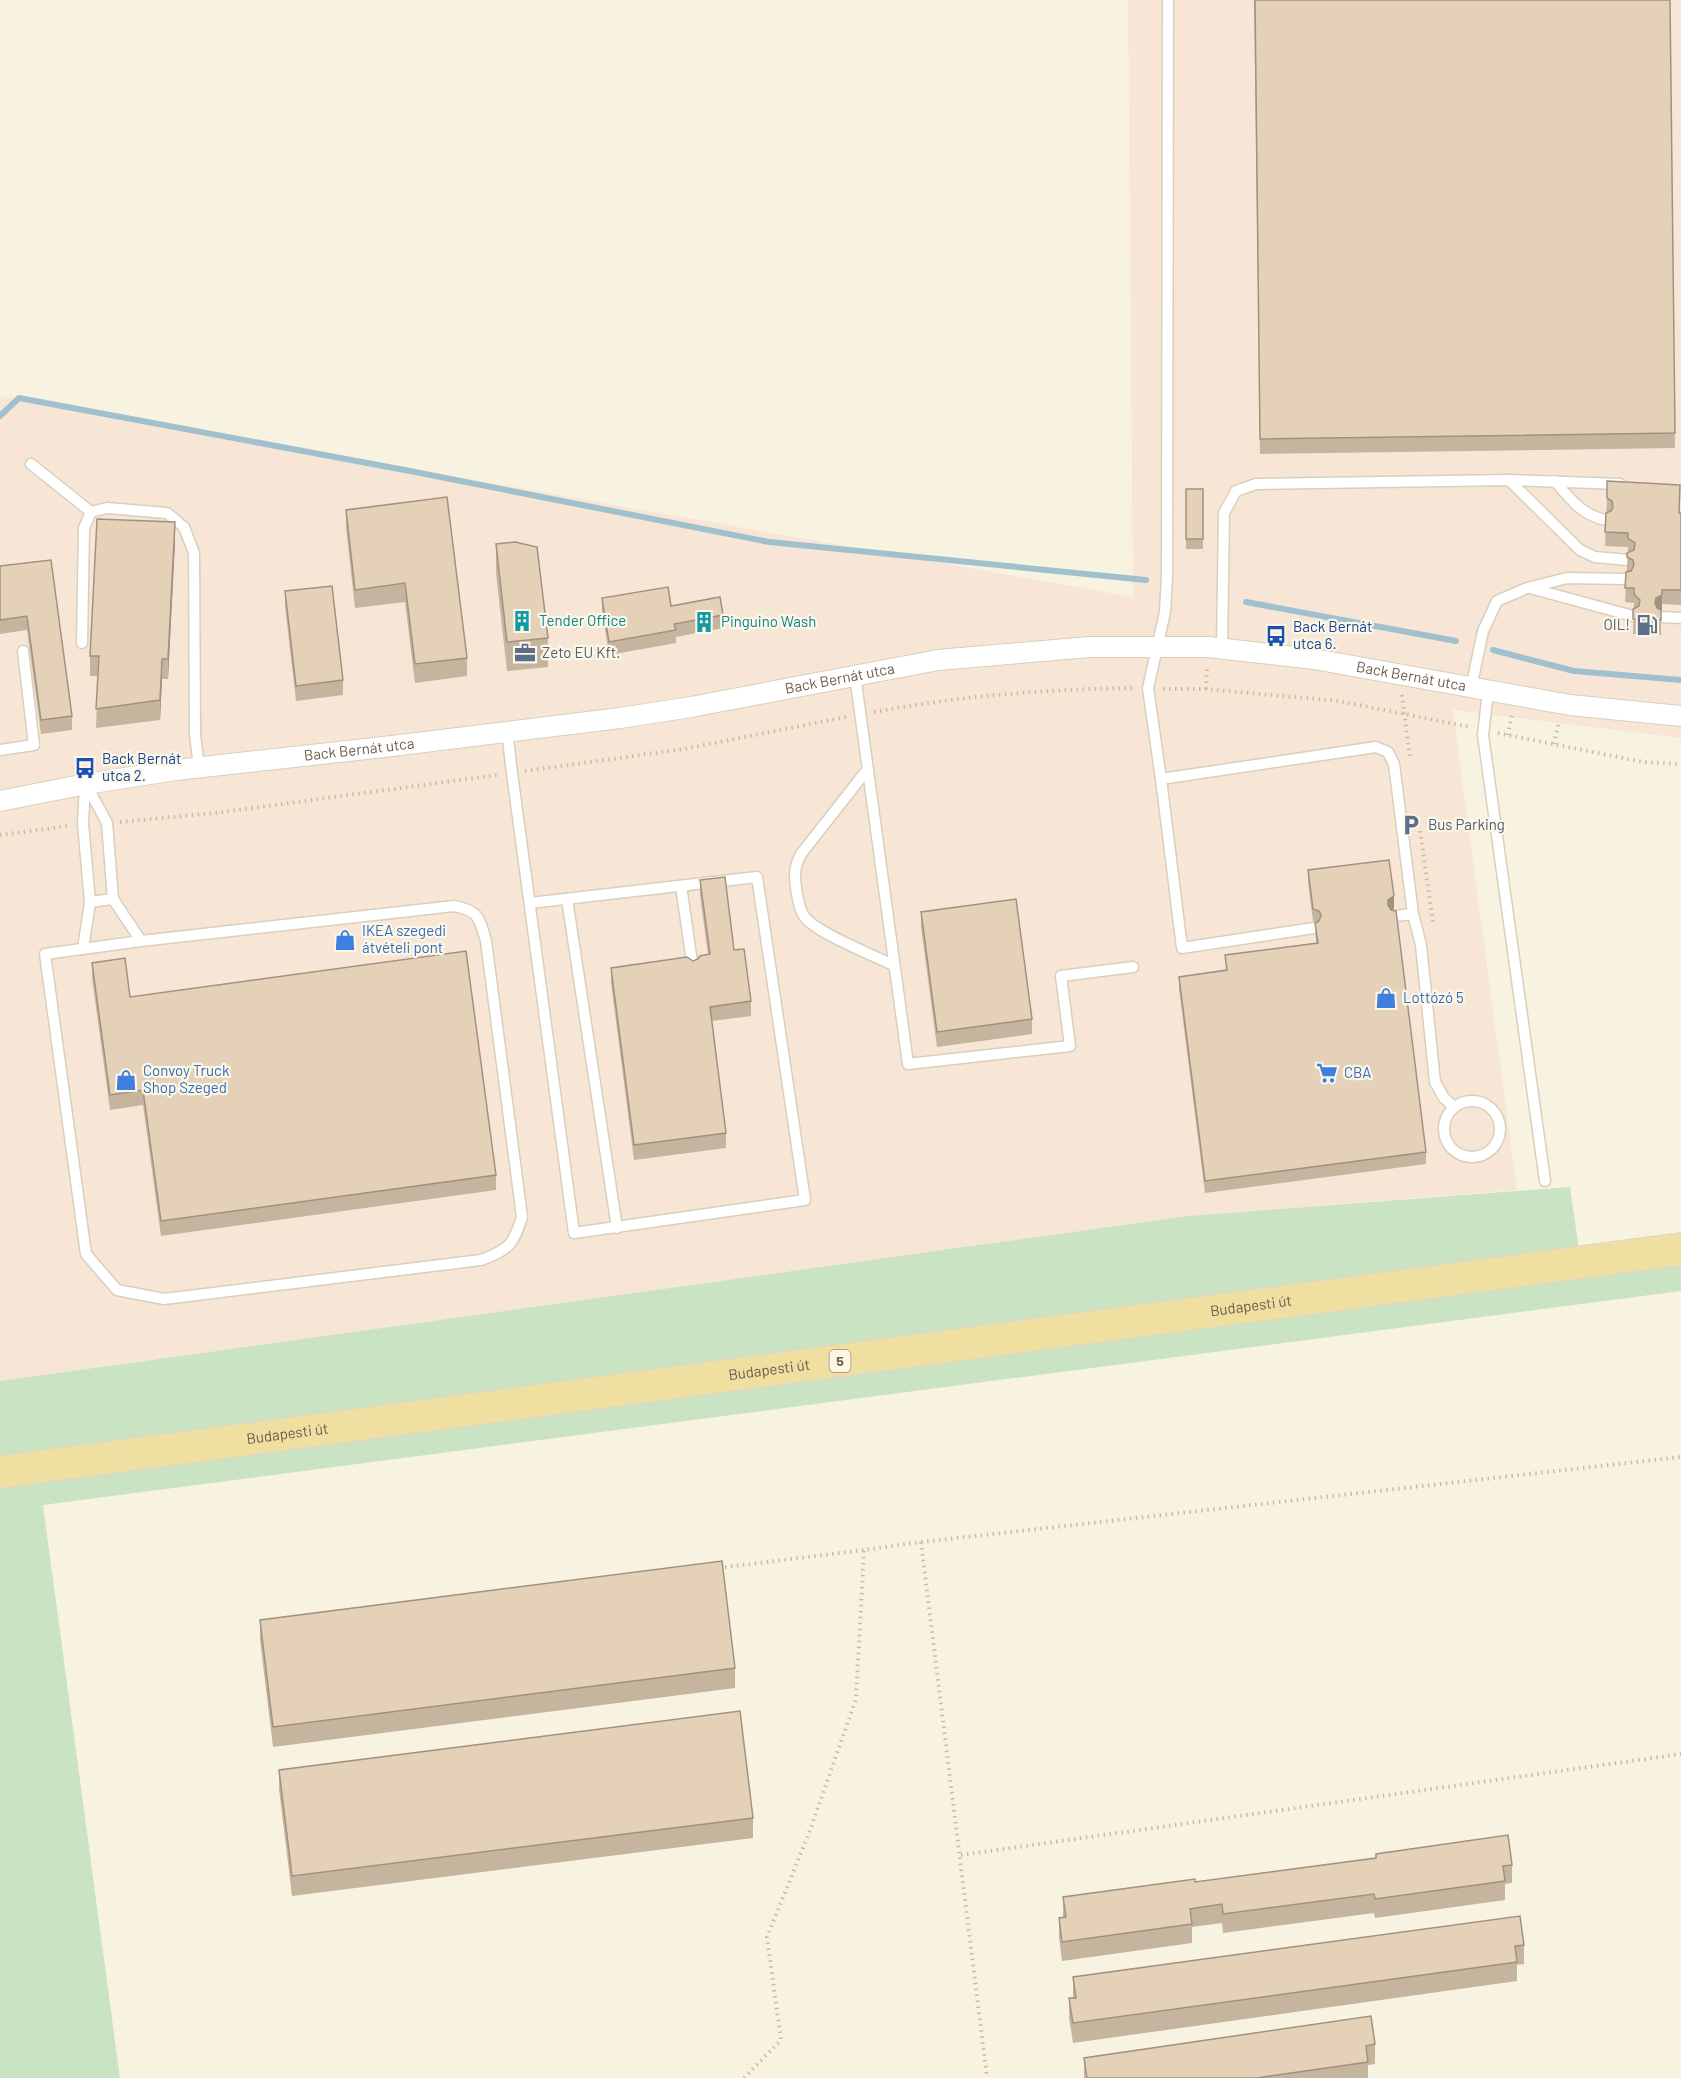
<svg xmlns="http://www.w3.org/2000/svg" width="1681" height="2078" viewBox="0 0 1681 2078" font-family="Barlow,sans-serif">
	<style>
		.commercial { fill: #f7e6d6 }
		.green { fill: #cae3c2 }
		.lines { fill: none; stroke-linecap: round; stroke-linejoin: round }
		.stream { stroke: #a1c0cf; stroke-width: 6 }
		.lane-casing { stroke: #d8cfbd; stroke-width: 13 }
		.street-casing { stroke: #d8cfbd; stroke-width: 22 }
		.primary-casing { stroke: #d9d5d0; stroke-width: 34 }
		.path { stroke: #cebaa1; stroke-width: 4; stroke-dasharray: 1.5 4.5; stroke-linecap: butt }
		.lane { stroke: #fff; stroke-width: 10 }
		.street { stroke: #fff; stroke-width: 20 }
		.primary { stroke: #efdfa1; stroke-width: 32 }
		.wall { fill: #c5b49e }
		.shaded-wall { fill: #a09281 }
		.building { fill: #e5d1b8; stroke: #a09281; stroke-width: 1.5 }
		.labels { text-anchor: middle; stroke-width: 4.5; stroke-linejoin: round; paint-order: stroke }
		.shield { fill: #fcf7e7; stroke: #978b7a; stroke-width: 1.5 }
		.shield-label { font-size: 14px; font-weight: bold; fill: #6c5d4c }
		.culture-label { font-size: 15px; fill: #0d838f; stroke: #fcf7e7; text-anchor: start }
		.service-label { font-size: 15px; fill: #4e5e75; stroke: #fcf7e7; text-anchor: start }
		.transit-label { font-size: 15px; fill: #164399; stroke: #fcf7e7; text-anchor: start }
		.street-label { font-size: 15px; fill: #6c5d4c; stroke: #fcf7e7 }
		.shop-label { font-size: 15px; fill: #366cbe; stroke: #fcf7e7; text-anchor: start }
	</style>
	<rect width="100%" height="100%" fill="#f8f3e1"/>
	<polygon class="commercial" points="1128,0 1681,0 1681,738 1453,710 1517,1190 1188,1216 0,1381 0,396 1133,597"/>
	<polygon class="green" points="1570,1187 1583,1277 1681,1266 1681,1291 43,1505 120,2078 0,2078 0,1381 1188,1216"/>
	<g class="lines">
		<g class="stream">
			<polyline points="0,416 19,398 410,471 769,542 1146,580"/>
			<polyline points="1246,602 1456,641"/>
			<polyline points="1493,650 1574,671 1681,680"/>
		</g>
		<defs>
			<g id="lane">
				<polyline points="1168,0 1167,576 1165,612 1148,688 1161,779 1376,747 1388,752 1394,764 1413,914 1421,945 1435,1082 1444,1098 1454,1107"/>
				<polyline points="31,464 91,512"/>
				<polyline points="1509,480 1580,550 1595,557 1628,560"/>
				<path d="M1555,481C1570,499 1583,516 1606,520"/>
				<polyline points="1530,588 1633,616"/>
				<polyline points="1662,617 1681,618"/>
				<polyline points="82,643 84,528 91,512 107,508 167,513 184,527 194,553 195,735 199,767"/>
				<polyline points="1222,648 1224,513 1236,491 1256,484 1509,480 1620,484"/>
				<polyline points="855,675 908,1064 1070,1046 1061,976 1133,967"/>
				<polyline points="1471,688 1483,631 1497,601 1527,588 1567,578 1627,579"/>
				<polyline points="1488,691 1483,735 1545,1181"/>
				<polyline points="507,731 512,773 574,1233 805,1200 757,877 530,903"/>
				<polyline points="0,750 34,745 23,651"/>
				<path d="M867,770L801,854C799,858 797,862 796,867C793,877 798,908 804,916C814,932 875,956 893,965"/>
				<polyline points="1161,779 1182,948 1314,928"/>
				<polyline points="86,784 107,823 113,899 141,941"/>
				<polyline points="681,886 693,969"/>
				<polyline points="567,899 617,1228"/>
				<polyline points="90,902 113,899"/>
				<path d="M454,906C479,911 479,917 486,941L522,1217C513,1246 509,1249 481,1260L164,1299L117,1290L86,1254L45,954L141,941Z"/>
				<polyline points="1395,916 1413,914"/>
				<polyline points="83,949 90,902 83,824 85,785"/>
				<circle cx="1472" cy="1129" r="28"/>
			</g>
			<g id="street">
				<path id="s1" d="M0,801L86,784L176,770L384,747L620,718L691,707L938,660L1090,647H1208L1314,659L1570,705L1681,716"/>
			</g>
			<g id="primary">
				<path id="s2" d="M0,1472L1681,1249"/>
			</g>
		</defs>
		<use href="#lane" class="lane-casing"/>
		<use href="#street" class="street-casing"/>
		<use href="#primary" class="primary-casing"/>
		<g class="path">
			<polyline points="1163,689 1206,689 1339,701 1470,727"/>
			<polyline points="1206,689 1207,666"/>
			<polyline points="1402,695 1410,759"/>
			<path d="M874,712C960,696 1047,689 1135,688"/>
			<polyline points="1498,733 1643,762 1681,764"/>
			<polyline points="1508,735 1512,714"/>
			<polyline points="1554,744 1559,721"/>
			<polyline points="525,771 684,749 846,717"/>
			<polyline points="120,822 223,812 497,775"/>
			<polyline points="1420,831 1433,922"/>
			<polyline points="0,835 68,826"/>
			<polyline points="921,1542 987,2078"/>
			<polyline points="719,1568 864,1550"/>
			<polyline points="961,1855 1681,1754"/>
			<polyline points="744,2078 781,2040 767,1937 809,1833 856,1699 864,1550 921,1542 1681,1457"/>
		</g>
		<use href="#lane" class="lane"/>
		<use href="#street" class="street"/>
		<use href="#primary" class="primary"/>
	</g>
	<g class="wall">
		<polygon points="1254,0 1670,0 1675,448 1260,454"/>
		<rect x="1186" y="489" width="17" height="60"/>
		<polygon points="1607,498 1681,513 1681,605 1662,604 1662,610 1661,610 1661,635 1633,634 1634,603 1625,602 1628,547 1605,546"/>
		<polygon points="346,510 467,658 467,676 415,683 405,602 355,608 346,528"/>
		<polygon points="175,542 168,679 162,679 160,720 96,728 98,676 90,676 90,656"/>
		<polygon points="496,544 548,638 548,667 507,671 496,573"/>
		<polygon points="51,560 72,716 72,730 41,734 27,630 0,634 0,566"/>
		<polygon points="285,591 343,680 343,695 296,701 285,606"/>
		<polygon points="602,598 723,615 723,628 676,637 676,643 609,655 602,611"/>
		<polygon points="1308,870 1394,909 1391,910 1426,1152 1426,1164 1205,1193 1179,989 1179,977 1226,971 1225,955 1316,943 1315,923 1317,922 1313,921 1308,882"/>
		<polygon points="700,880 734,950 751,1001 751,1016 712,1021 726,1133 726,1148 634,1160 611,983 611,968 693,961 708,955 700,895"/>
		<polygon points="921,912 1032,1019 1032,1034 937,1047 921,927"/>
		<polygon points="92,963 130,997 496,1175 496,1190 161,1236 143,1105 110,1110 92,978"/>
		<polygon points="260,1620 735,1668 735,1688 273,1747 260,1640"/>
		<polygon points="279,1770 753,1818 753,1838 292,1896 279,1789"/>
		<polygon points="1376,1854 1512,1865 1512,1883 1505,1884 1505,1900 1375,1918 1374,1913 1223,1933 1222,1923 1192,1927 1192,1943 1062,1961 1059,1937 1059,1918 1063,1917 1063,1897 1195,1882 1376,1858"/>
		<polygon points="1524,1945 1524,1964 1517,1965 1517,1981 1073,2043 1069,2018 1069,1998 1073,1998 1073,1977"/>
		<polygon points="1375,2044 1375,2064 1368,2065 1368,2078 1084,2078 1084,2058"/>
	</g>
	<g class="shaded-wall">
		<polygon points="175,522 175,542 168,679 168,659"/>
		<polygon points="1662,590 1662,610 1656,612 1655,603 1656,598"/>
		<polygon points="162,659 162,679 160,720 160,700"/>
		<polygon points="1394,896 1394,909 1388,912 1388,900"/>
	</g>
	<g class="building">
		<polygon points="1255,0 1670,0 1675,433 1260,439"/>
		<polygon points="1607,481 1680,485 1679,513 1681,513 1681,590 1662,590 1662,595 1656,598 1655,603 1657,608 1661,610 1661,620 1633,619 1633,609 1639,606 1640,600 1634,594 1634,588 1625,588 1626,572 1631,571 1634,565 1633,560 1627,557 1627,553 1634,550 1635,543 1628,538 1628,533 1605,532 1606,513 1611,511 1613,507 1612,501 1607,498"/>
		<rect x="1186" y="489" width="17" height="50"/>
		<polygon points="447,497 467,658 415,664 405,583 355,590 346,510"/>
		<polygon points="97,519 175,522 168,659 162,659 160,700 96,709 99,656 90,656"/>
		<polygon points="515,542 537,547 548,638 507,642 496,544"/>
		<polygon points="51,560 72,716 41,720 27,616 0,620 0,566"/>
		<polygon points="332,586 343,680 296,686 285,591"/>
		<polygon points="668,587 671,606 720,597 723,615 674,624 676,630 609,642 602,598"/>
		<polygon points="1389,860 1394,896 1388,900 1388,905 1391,910 1396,911 1426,1152 1205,1181 1179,977 1227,970 1225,955 1318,943 1315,923 1319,921 1321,915 1319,911 1313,909 1308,870"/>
		<polygon points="725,877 734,950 744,949 751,1001 710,1007 726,1133 634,1145 611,968 687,957 693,961 698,959 700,956 710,954 700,880"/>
		<polygon points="1016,899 1032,1019 937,1032 921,912"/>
		<polygon points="466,951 496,1175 161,1221 143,1090 110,1095 92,963 125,958 130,997"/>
		<polygon points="722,1561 735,1668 273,1727 260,1620"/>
		<polygon points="740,1711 753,1818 292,1876 279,1770"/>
		<polygon points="1508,1835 1512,1865 1503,1866 1505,1881 1375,1899 1374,1894 1223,1914 1222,1904 1190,1909 1192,1924 1062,1942 1059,1918 1066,1917 1063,1897 1195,1879 1195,1882 1376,1858 1376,1854"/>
		<polygon points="1520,1916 1524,1945 1515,1946 1517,1962 1073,2023 1069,1998 1076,1998 1073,1977"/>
		<polygon points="1371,2016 1375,2044 1366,2046 1368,2062 1256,2078 1087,2078 1084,2058"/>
	</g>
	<defs>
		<symbol id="building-bare" viewBox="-9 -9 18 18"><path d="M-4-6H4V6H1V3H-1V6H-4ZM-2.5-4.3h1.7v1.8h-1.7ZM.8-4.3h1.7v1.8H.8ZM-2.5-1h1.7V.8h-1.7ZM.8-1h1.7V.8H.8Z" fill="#0f9aa8" stroke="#fcf7e7" stroke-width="2.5" paint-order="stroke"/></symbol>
		<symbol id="fuel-bare" viewBox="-9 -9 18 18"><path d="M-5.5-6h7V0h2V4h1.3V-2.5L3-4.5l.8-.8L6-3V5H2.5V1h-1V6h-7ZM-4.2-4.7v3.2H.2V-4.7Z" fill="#5c6f8a" stroke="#fcf7e7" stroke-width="2.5" paint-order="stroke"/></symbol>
		<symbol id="bus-bare" viewBox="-9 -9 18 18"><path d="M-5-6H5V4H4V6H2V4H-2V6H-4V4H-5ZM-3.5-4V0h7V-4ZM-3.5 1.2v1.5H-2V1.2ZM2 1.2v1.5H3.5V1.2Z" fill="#1a4fb4" stroke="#fcf7e7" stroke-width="2.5" paint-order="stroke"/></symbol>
		<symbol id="office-bare" viewBox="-9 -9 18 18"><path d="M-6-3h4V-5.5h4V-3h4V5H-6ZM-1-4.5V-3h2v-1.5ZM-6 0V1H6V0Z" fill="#5c6f8a" stroke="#fcf7e7" stroke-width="2.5" paint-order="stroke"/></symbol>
		<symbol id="parking-bare" viewBox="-9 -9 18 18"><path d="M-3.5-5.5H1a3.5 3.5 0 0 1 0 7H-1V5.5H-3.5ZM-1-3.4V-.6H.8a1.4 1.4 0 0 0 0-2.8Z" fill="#5c6f8a" stroke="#fcf7e7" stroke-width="2.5" paint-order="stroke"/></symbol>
		<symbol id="shop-bare" viewBox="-9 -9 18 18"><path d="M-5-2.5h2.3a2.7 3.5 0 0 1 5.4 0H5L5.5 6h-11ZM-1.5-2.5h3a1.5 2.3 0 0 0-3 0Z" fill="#3f7fe0" stroke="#fcf7e7" stroke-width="2.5" paint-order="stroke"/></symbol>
		<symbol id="supermarket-bare" viewBox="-9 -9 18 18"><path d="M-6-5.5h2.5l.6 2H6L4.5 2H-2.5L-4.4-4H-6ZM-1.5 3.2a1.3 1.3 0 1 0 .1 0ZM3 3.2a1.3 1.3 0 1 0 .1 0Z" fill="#3f7fe0" stroke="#fcf7e7" stroke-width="2.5" paint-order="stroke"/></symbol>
	</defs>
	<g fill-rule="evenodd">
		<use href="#building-bare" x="507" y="606" width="30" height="30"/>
		<use href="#building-bare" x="689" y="607" width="30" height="30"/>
		<use href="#fuel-bare" x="1632" y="610" width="30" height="30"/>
		<use href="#bus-bare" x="1261" y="621" width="30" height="30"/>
		<use href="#office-bare" x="510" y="638" width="30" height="30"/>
		<use href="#bus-bare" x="70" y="753" width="30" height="30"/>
		<use href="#parking-bare" x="1396" y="810" width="30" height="30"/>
		<use href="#shop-bare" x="330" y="925" width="30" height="30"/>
		<use href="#shop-bare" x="1371" y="983" width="30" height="30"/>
		<use href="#supermarket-bare" x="1312" y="1058" width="30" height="30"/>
		<use href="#shop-bare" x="111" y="1065" width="30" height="30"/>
	</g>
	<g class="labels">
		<rect class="shield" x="829.5" y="1350" width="21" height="22" rx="4.5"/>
		<g class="shield-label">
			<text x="840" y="1366">5</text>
		</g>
		<g class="culture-label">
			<text x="539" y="626">Tender Office</text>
			<text x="721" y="627">Pinguino Wash</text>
		</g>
		<g class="service-label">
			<text x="1630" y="630" text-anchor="end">OIL!</text>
			<text x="542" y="658">Zeto EU Kft.</text>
			<text x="1428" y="830">Bus Parking</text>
		</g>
		<g class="transit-label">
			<text x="1293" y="632">Back Bernát<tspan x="1293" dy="17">utca 6.</tspan></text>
			<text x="102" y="764">Back Bernát<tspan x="102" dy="17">utca 2.</tspan></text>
		</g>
		<g class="street-label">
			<text dy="5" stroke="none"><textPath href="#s1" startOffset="1425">Back Bernát utca</textPath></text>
			<text dy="5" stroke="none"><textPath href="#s1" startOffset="849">Back Bernát utca</textPath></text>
			<text dy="5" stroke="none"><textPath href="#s1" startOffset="363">Back Bernát utca</textPath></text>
			<text dy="5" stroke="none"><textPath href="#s2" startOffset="1262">Budapesti út</textPath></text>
			<text dy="5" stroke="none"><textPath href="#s2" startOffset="776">Budapesti út</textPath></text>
			<text dy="5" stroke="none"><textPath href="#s2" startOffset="290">Budapesti út</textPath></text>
		</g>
		<g class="shop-label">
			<text x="362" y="936">IKEA szegedi<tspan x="362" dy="17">átvételi pont</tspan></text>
			<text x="1403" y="1003">Lottózó 5</text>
			<text x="143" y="1076">Convoy Truck<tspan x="143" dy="17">Shop Szeged</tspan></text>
			<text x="1344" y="1078">CBA</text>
		</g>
	</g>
</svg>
